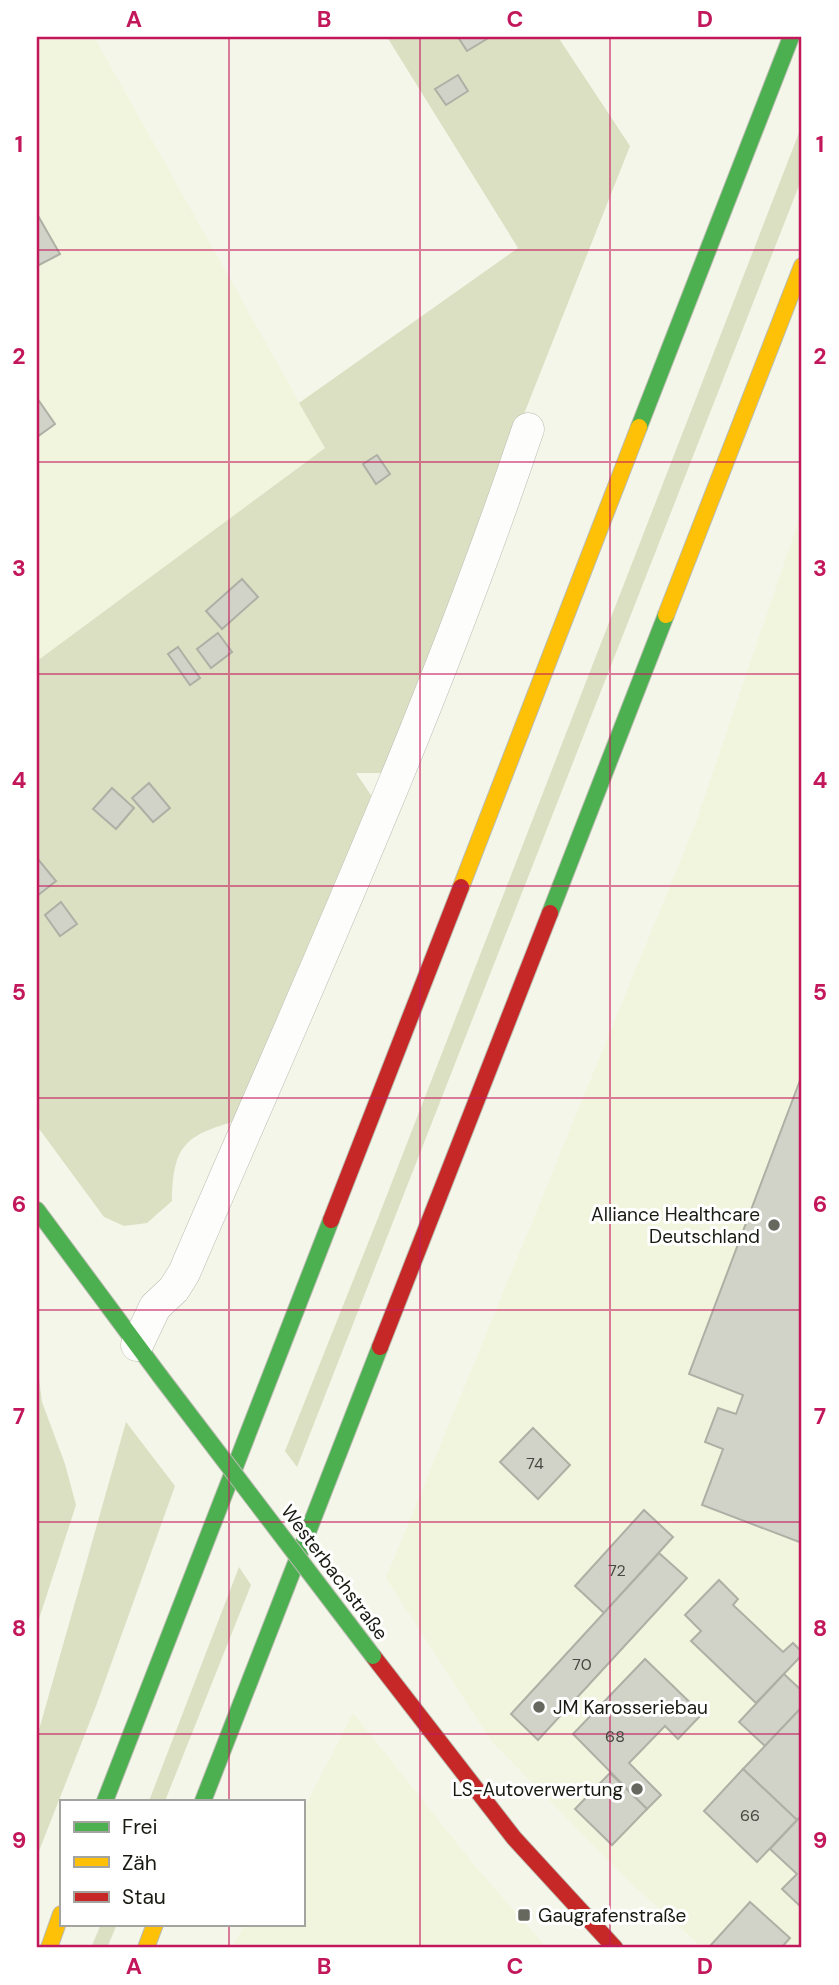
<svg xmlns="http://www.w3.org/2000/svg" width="839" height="1985" viewBox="0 0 839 1985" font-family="'DM Sans',sans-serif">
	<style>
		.built { fill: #f2f5dd }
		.green { fill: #dce0c2 }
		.building { fill: #d1d3c8; stroke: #aeafa5; stroke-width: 2 }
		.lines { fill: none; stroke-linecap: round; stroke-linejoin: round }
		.street-casing { stroke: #babcb1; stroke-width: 33 }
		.fast-casing { stroke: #babcb1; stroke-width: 18 }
		.slow-casing { stroke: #babcb1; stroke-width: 18 }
		.jam-casing { stroke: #babcb1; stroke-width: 18 }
		.street { stroke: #fdfefc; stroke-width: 32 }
		.fast { stroke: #4caf50; stroke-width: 16 }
		.slow { stroke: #ffc107; stroke-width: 16 }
		.jam { stroke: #c62828; stroke-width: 16 }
		.fast-bridge-casing { stroke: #babcb1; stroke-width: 18; stroke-linecap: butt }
		.fast-bridge { stroke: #4caf50; stroke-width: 16 }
		.grid { fill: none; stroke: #c2185b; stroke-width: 2; stroke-opacity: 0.55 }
		.poi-dot { fill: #66675d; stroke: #fff; stroke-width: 2.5 }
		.labels { text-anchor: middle; stroke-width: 6; stroke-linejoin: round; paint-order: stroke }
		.number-label { font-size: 16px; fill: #47483f }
		.poi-label { font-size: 19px; fill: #191a11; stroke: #fff; text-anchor: end }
		.street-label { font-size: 19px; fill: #191a11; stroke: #fff }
		.neatline { fill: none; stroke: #c2185b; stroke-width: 2.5 }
		.grid-label { font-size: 23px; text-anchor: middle; font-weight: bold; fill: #c2185b }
	</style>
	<rect width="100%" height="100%" fill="#f4f6e9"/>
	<g class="built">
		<polygon points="37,37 94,37 325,448 37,661"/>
		<polygon points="802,511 802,1948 703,1948 634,1886 492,1742 386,1578 695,825"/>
		<polygon points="353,1713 475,1866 547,1948 232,1948 245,1924 303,1924 303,1811"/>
	</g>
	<g class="green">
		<path d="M387,37H558L630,146L382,773H356L377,804L242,1119C188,1135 173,1141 172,1201L147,1223L124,1226L104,1217L37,1126V661L325,448L299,403L518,248Z"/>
		<polygon points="802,125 802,178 297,1467 285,1451 378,1218"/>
		<polygon points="37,1363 42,1402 65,1464 76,1505 37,1625"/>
		<polygon points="126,1422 175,1486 96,1706 37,1856 37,1737"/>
		<polygon points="239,1567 251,1585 165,1801 149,1801"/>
		<polygon points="101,1924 117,1924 107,1948 91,1948"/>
	</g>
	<g class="building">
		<polygon points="458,37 490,37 467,51"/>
		<polygon points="458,75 468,91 446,105 435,89"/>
		<polygon points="37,214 60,254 37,266"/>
		<polygon points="37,398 55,424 37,437"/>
		<polygon points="377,455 390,474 376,484 363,464"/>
		<polygon points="242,579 258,597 222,629 206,611"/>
		<polygon points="218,633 232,652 211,668 197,649"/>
		<polygon points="178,647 200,678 190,685 168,654"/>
		<polygon points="149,783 170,808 153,822 132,798"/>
		<polygon points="112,788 134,808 116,829 93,809"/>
		<polygon points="37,858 56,881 37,896"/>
		<polygon points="61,902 77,924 60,936 45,915"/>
		<polygon points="802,1075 802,1543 702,1505 723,1449 705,1442 718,1408 736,1414 743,1395 689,1374"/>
		<polygon points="533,1428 570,1465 538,1499 500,1462"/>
		<polygon points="644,1510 673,1537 604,1613 575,1586"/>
		<polygon points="659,1553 687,1578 538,1740 511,1714"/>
		<polygon points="719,1580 738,1599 733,1605 783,1652 793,1643 802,1652 802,1655 756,1703 691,1641 701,1631 685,1615"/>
		<polygon points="645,1659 702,1714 678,1739 665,1726 629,1763 661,1795 647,1809 573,1734"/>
		<polygon points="784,1674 802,1691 802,1707 765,1746 739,1722"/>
		<polygon points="802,1707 802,1815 797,1820 743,1769"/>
		<polygon points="743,1769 797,1820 757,1862 704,1811"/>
		<polygon points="610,1773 647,1809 612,1845 575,1809"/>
		<polygon points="802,1815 802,1908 782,1889 797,1874 770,1849"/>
		<polygon points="750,1902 790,1938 781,1948 712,1948 710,1946"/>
	</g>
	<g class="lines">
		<defs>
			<path id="street" d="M137,1345L155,1307L174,1289L184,1273C304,994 431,717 528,429"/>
			<g id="fast">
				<polyline points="639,427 791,37"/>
				<polyline points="550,913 666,615"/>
				<polyline points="37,1210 160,1376"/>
				<polyline points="105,1801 331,1220"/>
				<polyline points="203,1801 380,1347"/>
			</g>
			<g id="slow">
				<polyline points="666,615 802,266"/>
				<polyline points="461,887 639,427"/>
				<polyline points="49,1948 61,1914"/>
				<polyline points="146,1948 155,1924"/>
			</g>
			<g id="jam">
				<polyline points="331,1220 461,887"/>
				<polyline points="380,1347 550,913"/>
				<polyline points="373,1656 514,1838 615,1948"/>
			</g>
		</defs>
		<use href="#street" class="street-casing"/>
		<use href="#fast" class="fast-casing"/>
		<use href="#slow" class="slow-casing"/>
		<use href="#jam" class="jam-casing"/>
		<use href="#street" class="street"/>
		<use href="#fast" class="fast"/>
		<use href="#slow" class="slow"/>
		<use href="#jam" class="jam"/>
		<defs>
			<polyline id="fast-bridge" points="160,1376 373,1656"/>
		</defs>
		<use href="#fast-bridge" class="fast-bridge-casing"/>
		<use href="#fast-bridge" class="fast-bridge"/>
	</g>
	<path class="grid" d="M229,37V1801M420,37V1948M610,37V1948M37,250H802M37,462H802M37,674H802M37,886H802M37,1098H802M37,1310H802M37,1522H802M37,1734H802M229,1924V1948"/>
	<g class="poi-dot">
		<circle cx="774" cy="1225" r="7"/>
		<circle cx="539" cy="1707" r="7"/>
		<circle cx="637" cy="1789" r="7"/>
		<rect x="517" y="1908" width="14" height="14" rx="3.5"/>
	</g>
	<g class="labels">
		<g class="number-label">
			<text x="535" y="1469">74</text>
			<text x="617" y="1576">72</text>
			<text x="582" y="1670">70</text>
			<text x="615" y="1742">68</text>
			<text x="750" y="1821">66</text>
		</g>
		<g class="poi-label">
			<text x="760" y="1221">Alliance Healthcare<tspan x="760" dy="22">Deutschland</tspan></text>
			<text x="553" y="1714" text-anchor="start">JM Karosseriebau</text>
			<text x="623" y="1796">LS-Autoverwertung</text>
			<text x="538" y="1922" text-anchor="start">Gaugrafenstraße</text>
		</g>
		<g class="street-label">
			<text transform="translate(335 1572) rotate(53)" y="7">Westerbachstraße</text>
		</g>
	</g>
	<rect width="839" height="1985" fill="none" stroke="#ffffff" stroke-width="77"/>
	<rect x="60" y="1800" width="245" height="126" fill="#ffffff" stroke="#a3a3a0" stroke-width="2"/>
	<rect x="74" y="1822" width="35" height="10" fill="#4caf50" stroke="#a3a3a0" stroke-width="2"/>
	<text x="122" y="1834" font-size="21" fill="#191a11">Frei</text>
	<rect x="74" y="1857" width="35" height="10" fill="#ffc107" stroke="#a3a3a0" stroke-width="2"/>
	<text x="122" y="1870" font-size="21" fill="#191a11">Zäh</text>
	<rect x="74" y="1892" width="35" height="10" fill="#c62828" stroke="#a3a3a0" stroke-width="2"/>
	<text x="122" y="1904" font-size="21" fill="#191a11">Stau</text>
	<rect x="38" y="38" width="762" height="1908" class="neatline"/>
	<g class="grid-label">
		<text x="134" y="27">A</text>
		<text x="324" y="27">B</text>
		<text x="515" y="27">C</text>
		<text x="705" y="27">D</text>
		<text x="19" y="152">1</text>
		<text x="820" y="152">1</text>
		<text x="19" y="364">2</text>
		<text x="820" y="364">2</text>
		<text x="19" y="576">3</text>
		<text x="820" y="576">3</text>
		<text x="19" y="788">4</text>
		<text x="820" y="788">4</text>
		<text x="19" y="1000">5</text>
		<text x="820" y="1000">5</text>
		<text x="19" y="1212">6</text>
		<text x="820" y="1212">6</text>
		<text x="19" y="1424">7</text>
		<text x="820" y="1424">7</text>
		<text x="19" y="1636">8</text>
		<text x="820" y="1636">8</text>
		<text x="19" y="1848">9</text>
		<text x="820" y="1848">9</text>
		<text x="134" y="1974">A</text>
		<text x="324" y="1974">B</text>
		<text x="515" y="1974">C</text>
		<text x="705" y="1974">D</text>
	</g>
</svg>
